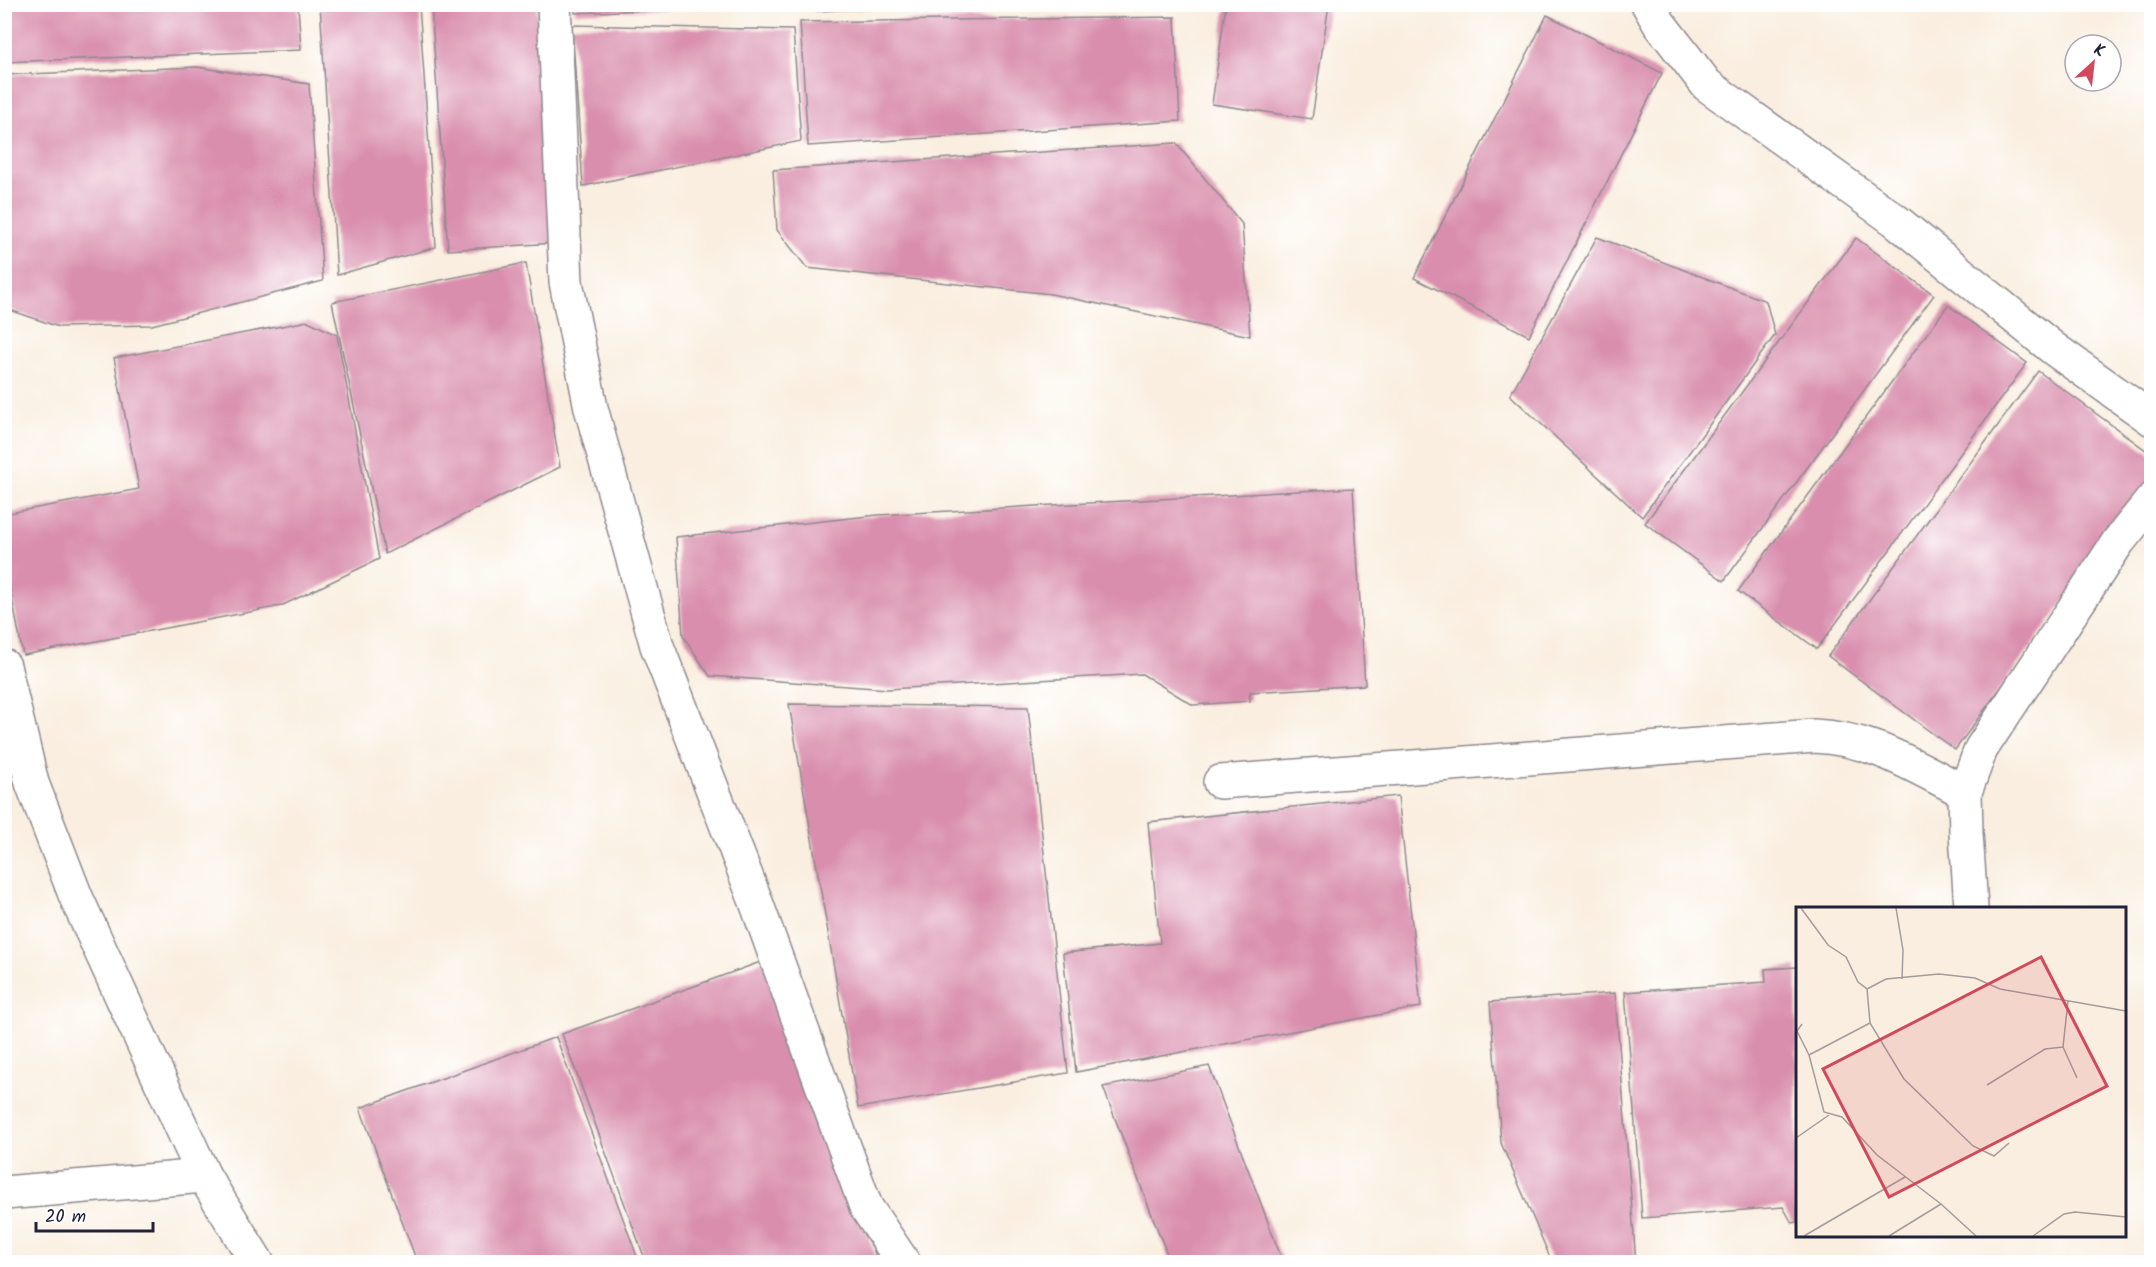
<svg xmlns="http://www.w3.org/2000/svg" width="2156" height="1267" viewBox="0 0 2156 1267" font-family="Kalam,sans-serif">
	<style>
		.building { fill: #d98ead }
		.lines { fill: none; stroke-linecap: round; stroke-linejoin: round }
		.minor-casing { stroke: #8e888d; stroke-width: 36 }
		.minor { stroke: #fff; stroke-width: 33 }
		.inset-road { fill: none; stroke: #a39c9d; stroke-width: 1.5 }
		.view { fill: #d1495b; fill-opacity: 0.15; stroke: #d1495b; stroke-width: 3 }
		.inset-edge { fill: none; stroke: #22223b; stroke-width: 3 }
	</style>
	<rect width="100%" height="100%" fill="#fff"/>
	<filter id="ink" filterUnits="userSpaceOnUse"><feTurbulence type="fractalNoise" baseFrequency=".0167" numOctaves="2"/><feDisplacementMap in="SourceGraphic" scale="12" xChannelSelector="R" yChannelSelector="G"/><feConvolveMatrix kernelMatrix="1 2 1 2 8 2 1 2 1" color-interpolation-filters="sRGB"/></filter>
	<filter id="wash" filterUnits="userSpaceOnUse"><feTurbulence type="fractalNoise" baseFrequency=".008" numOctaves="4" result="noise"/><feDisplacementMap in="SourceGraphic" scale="24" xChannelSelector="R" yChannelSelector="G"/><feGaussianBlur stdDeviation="1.35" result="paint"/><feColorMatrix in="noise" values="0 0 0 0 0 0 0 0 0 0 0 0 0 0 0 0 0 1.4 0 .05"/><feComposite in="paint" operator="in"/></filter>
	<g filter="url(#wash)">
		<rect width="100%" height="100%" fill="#f9eedf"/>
		<g id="blocks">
			<g class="building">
				<polygon points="320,4 419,4 436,247 337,275"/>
				<polygon points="431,4 537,4 554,243 448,250"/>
				<polygon points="816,4 943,4 943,6 816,11"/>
				<polygon points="1226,4 1329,4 1312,119 1212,104"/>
				<polygon points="4,5 298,5 301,50 4,62"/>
				<polygon points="575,5 738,5 738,6 575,13"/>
				<polygon points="1547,15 1662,73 1529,336 1414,278"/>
				<polygon points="1175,17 1180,121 808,146 800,22"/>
				<polygon points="572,25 793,30 801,141 583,186"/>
				<polygon points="197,67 309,84 323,281 152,325 59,327 4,308 4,75"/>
				<polygon points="1176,143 1242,224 1250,336 1051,294 807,268 777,230 773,170"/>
				<polygon points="1597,237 1766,301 1775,335 1642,517 1510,395"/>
				<polygon points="1856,238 1934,295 1724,581 1645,523"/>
				<polygon points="526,263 560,467 385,554 332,302"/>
				<polygon points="1948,305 2027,363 1817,649 1738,591"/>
				<polygon points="308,321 337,335 379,559 281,606 23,655 4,557 4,514 139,489 114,358"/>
				<polygon points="2038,371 2151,454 2151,483 1955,750 1828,656"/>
				<polygon points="1353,488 1365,685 1250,692 1250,701 1193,705 1142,674 888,689 710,676 683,636 676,537 878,515"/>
				<polygon points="789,704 1028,707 1068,1073 858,1108"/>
				<polygon points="1398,796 1421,1007 1076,1072 1063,953 1160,943 1148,822"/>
				<polygon points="766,960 878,1262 646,1262 562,1034"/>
				<polygon points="1797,967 1797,1222 1792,1223 1783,1207 1642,1218 1625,992 1766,982 1765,969"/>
				<polygon points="1615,993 1636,1262 1552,1262 1501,1143 1490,1002"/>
				<polygon points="556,1037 639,1262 417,1262 360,1108"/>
				<polygon points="1209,1066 1283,1262 1170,1262 1103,1087"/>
			</g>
		</g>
	</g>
	<g filter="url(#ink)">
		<use href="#blocks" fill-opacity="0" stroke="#8e888d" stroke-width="1.5"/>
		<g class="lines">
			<defs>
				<g id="minor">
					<polyline points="554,4 566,282 591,408 657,646 755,899 866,1207 903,1262"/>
					<polyline points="1648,4 1659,23 1707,85 1895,220 2054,349 2152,419"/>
					<polyline points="4,666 32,783 76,897 204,1176 257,1262"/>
					<path d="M1220,782L1814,736C1872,738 1915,767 1965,792"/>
					<polyline points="1971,908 1966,833 1965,792 1981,749 2118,542 2152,500"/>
					<polyline points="4,1193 204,1176"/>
				</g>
			</defs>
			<use href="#minor" class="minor-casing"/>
			<use href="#minor" class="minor"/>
		</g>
	</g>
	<g transform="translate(1796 907)">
		<rect width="330" height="330" fill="#f9eedf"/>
		<path class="inset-road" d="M5,1L32,38L50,50L62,75L71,82L74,116L108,172L177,239L198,249L213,236M100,1L107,43L106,72M71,82L90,72L143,67L179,71L204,82L330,104M272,94L267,140L281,171M6,117L1,124L13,148L28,205L46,210L81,248L145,297L180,329M13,148L74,116M191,178L249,142L267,140M0,231L33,208M8,329L109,270M93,329L145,297M237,329L268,307L279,305L330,310"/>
		<path class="view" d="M245,50L311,179L93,290L27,162Z"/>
		<rect width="330" height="330" class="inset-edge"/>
	</g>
	<rect width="2156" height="1267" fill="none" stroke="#fff" stroke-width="24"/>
	<g transform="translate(2093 63) rotate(27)"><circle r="28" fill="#ffffff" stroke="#a7a7b1" stroke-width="1.5"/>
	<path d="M0-4.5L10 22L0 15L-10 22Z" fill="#d1495b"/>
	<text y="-9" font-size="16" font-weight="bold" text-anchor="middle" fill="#22223b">K</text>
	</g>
	<path d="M36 1222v9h117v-9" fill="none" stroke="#22223b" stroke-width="3"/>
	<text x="45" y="1222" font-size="18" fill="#22223b" stroke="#ffffff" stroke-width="4.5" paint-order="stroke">20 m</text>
</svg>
